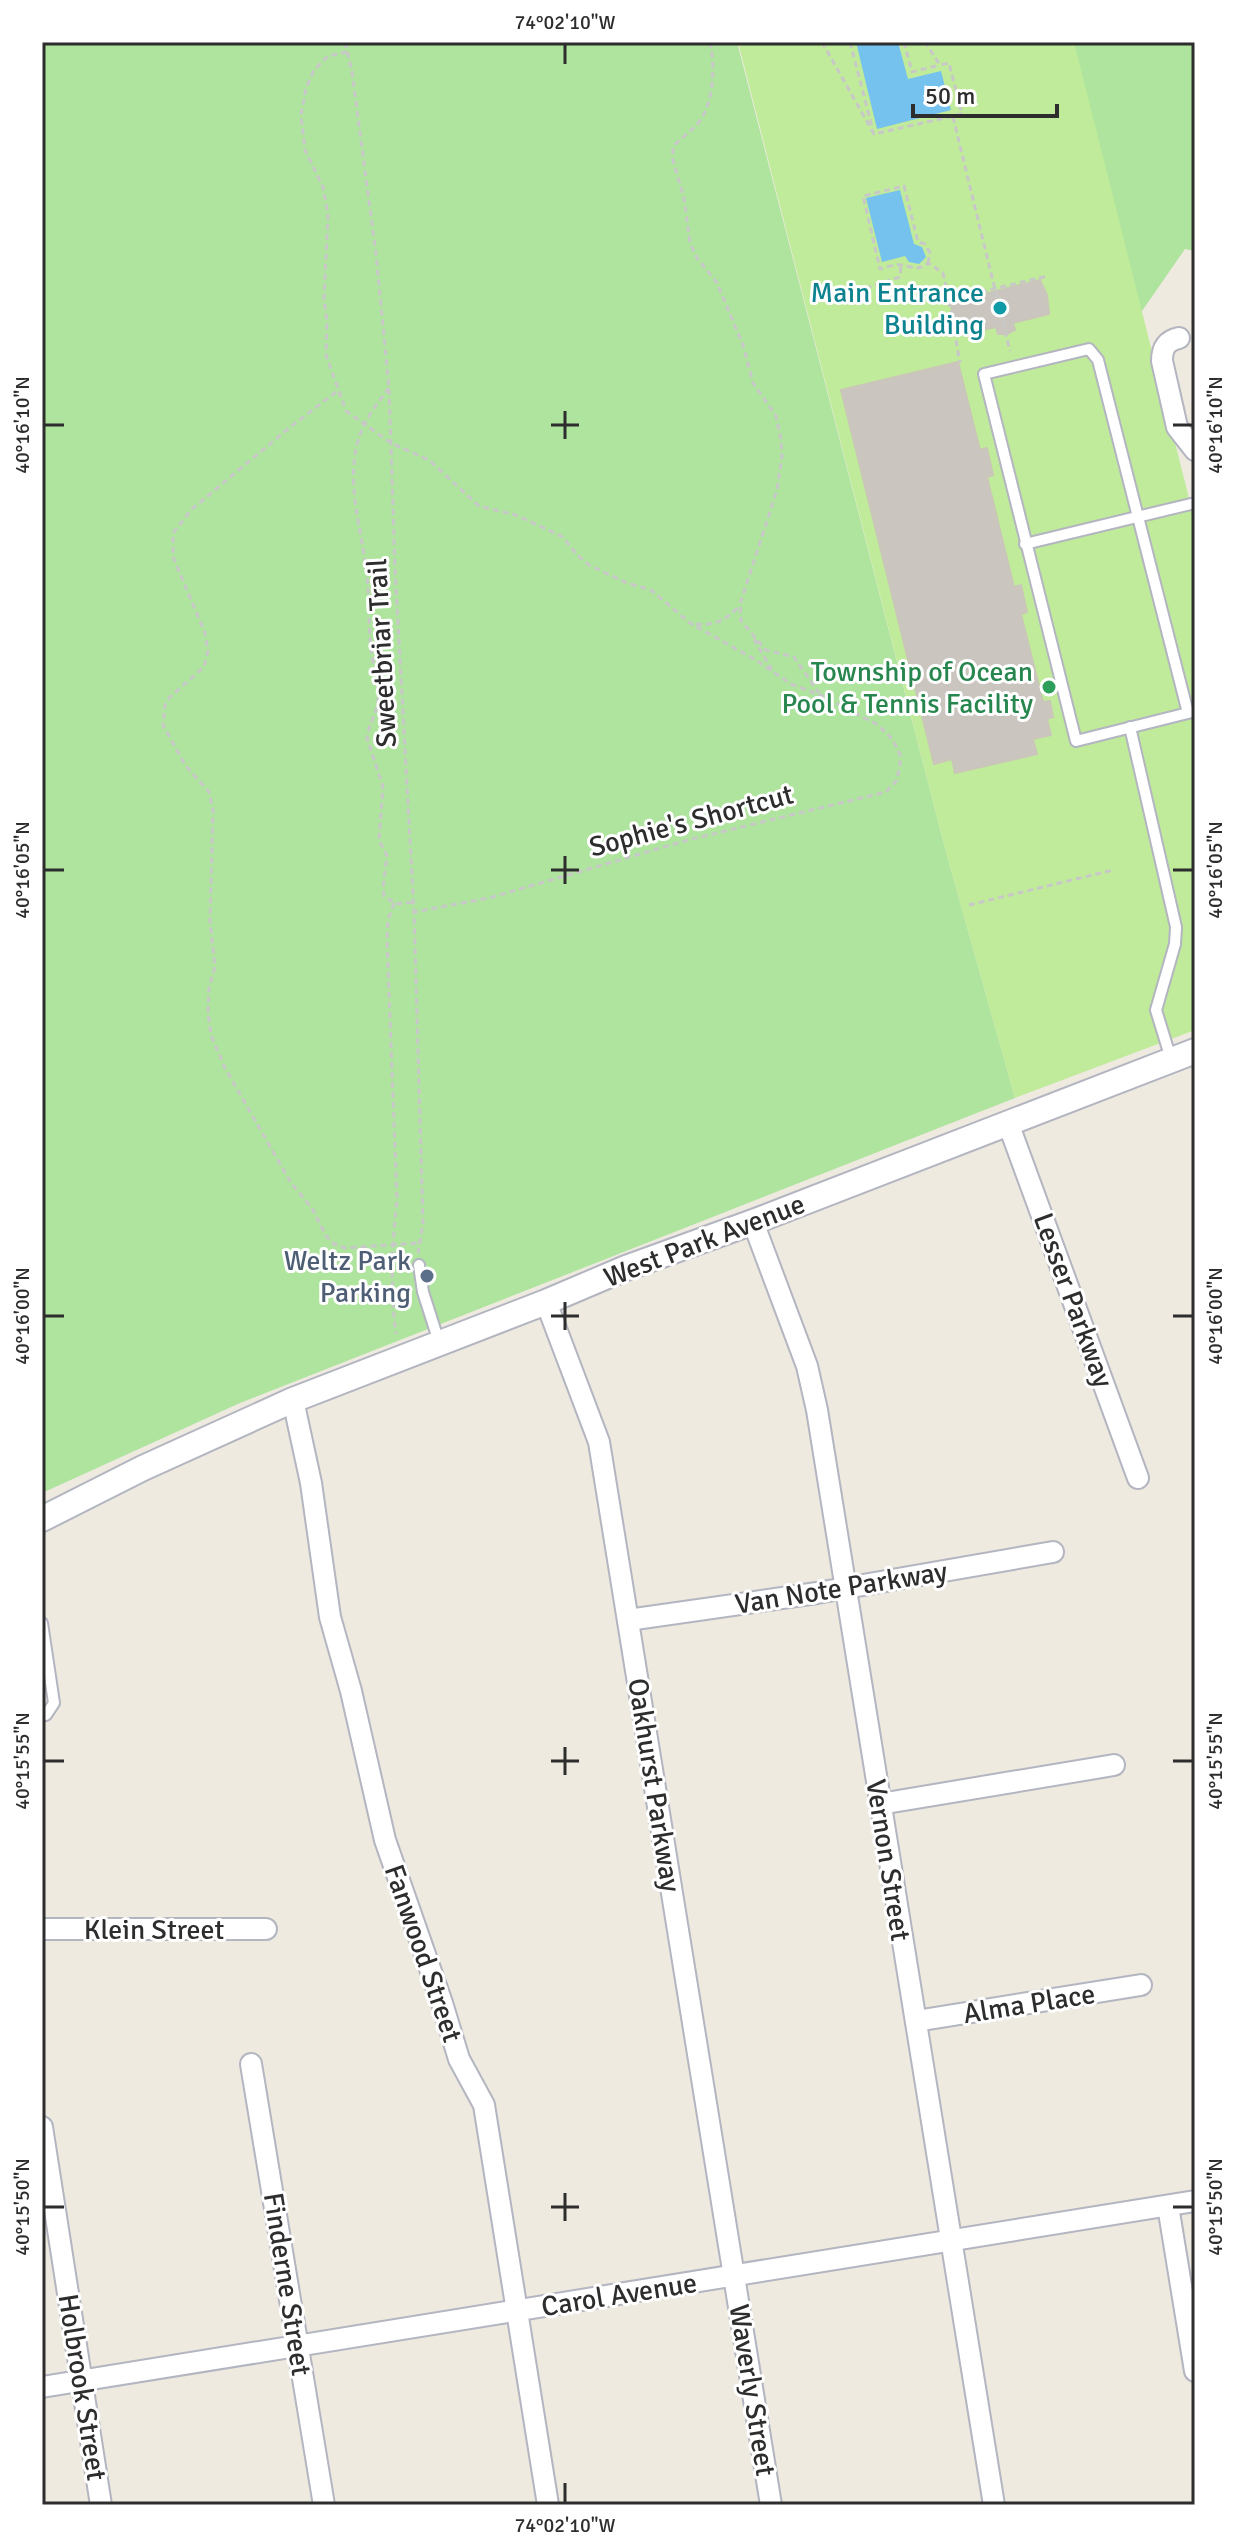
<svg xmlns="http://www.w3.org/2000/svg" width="1237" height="2547" viewBox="0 0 1237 2547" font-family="Signika,sans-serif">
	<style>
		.green { fill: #afe49e }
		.pitch { fill: #c0eb9a }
		.water { fill: #75c2ee }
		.building { fill: #cac6bf; stroke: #cac6b9; stroke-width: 2 }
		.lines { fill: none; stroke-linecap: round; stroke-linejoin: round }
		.service-casing { stroke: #b3b5c0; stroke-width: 14 }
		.minor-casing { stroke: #b3b5c0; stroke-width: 24 }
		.tertiary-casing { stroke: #b3b5c0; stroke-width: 28 }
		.path { stroke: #c8c8c8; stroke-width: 3; stroke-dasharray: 6 4; stroke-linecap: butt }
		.service { stroke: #fff; stroke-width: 10 }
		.minor { stroke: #fff; stroke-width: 20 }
		.tertiary { stroke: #fff; stroke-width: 24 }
		.ticks { fill: none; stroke: #2d2d2d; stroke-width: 3 }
		.culture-dot { fill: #0f9aa8; stroke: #fff; stroke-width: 3 }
		.leisure-dot { fill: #2e9e5b; stroke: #fff; stroke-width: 3 }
		.service-dot { fill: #5c6f8a; stroke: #fff; stroke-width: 3 }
		.labels { text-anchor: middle; stroke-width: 6; stroke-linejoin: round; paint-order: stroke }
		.culture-label { font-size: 28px; fill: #0d838f; stroke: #fff; text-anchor: end }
		.street-label { font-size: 28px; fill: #2d2d2d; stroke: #fff }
		.leisure-label { font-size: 28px; fill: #27864d; stroke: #fff; text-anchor: end }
		.service-label { font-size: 28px; fill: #4e5e75; stroke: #fff; text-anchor: end }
		.neatline { fill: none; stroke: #2d2d2d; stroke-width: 3 }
		.ticks-label { font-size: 20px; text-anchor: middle; fill: #2d2d2d }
	</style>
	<rect width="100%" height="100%" fill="#eeeae0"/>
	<g class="green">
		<polygon points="42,42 737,42 946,852 1015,1098 240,1403 42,1493"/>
		<polygon points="956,42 1195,42 1195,251 1185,249 1142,311 1134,315"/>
	</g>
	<polygon class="pitch" points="738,42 1074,42 1195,522 1195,1030 1015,1098 946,852"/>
	<g class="water">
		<polygon points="856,42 898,42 908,79 941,71 951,110 877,129"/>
		<polygon points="900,190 914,244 922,247 926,257 919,264 909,262 905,256 882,262 866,198"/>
	</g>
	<g class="building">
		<polygon points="1040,280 1047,295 1049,314 1013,323 1015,330 1007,334 998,334 996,327 959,335 953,319 951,302"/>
		<polygon points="958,362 980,450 987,448 993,475 987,477 1014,587 1021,585 1027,612 1021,614 1043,702 1050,701 1053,717 1047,719 1051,735 1033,739 1037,754 955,773 952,759 934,764 841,390"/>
	</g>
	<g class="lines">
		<defs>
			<g id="service">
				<polyline points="1025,544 1195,503"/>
				<polyline points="1188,713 1098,360 1089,349 984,374 1076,741 1188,713 1195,711"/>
				<polyline points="1130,727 1176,927 1175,944 1156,1010 1171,1059"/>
				<polyline points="419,1265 423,1292 439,1342"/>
				<polyline points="42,1623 54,1703 46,1715 42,1716"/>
			</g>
			<g id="minor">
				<path d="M1179,338C1166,341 1162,348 1162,361L1177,427L1195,450"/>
				<polyline points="1008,1123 1138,1478"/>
				<polyline points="753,1222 807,1366 817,1410 994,2505"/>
				<polyline points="546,1302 599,1442 771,2505"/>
				<polyline points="293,1400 311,1483 330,1617 351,1691 385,1840 442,2003 459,2059 484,2105 548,2505"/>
				<polyline points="628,1620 817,1593 1053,1552"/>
				<polyline points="880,1804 1114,1765"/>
				<polyline points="42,1929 266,1929"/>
				<polyline points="916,2021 1141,1985"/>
				<polyline points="251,2064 324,2505"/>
				<polyline points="42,2127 101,2505"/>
				<polyline points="1168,2206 1195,2371"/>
				<polyline points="42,2387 1195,2201"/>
			</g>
			<polyline id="tertiary" points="42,1519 143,1468 293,1400 546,1302 626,1268 753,1222 1195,1051"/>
		</defs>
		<use href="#service" class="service-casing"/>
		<use href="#minor" class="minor-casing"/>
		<use href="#tertiary" class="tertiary-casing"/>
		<g class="path">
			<polyline points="345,42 352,72 376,254 389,388 395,568 414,912 423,1224 418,1253"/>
			<path d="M710,42C715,65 714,99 701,119C694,130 681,137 673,147V161L684,198L690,243L697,258L717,283L743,345L753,383L776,416L781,440L782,456L777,490L740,604L741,621L766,650L794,657L819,693"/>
			<polyline points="822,42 874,134 962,114 949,63 940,65 925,42"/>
			<polyline points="850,42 872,127"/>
			<polyline points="904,42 912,72 940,65"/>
			<polyline points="347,52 328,56 314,70 306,88 301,115 305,150 323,187 328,215 324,299 327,321 326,355 346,411 391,443 429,460 479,506 516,515 563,537 577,555 589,565 627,583 651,590 690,623 754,659 791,684 822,696 878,725 893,740 901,757 897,780 886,792 688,840 489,898 414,912"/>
			<polyline points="953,117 1010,351"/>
			<path d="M928,263L930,253L925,244L918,242L904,186L863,196L880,269C886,267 895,264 901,265C913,266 917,272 928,263L943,273L949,299L1048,276"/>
			<polyline points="865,296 863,289 900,277 901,264"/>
			<polyline points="949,301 960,363"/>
			<path d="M389,388C377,404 363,421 358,441C346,484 361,526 366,569C370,595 368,622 371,649C373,665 378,682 378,698C378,713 368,724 367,738L383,787L379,840L387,856L383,887L384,896L396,904L413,902"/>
			<polyline points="336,392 289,428 192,509 173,533 173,557 205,633 208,651 204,667 170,697 165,705 163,725 185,765 209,792 213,810 210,921 215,967 209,987 208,1013 211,1035 225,1068 291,1183 312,1208 326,1236 334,1244 345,1248 419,1243"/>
			<path d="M696,624C713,626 727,620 738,607"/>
			<polyline points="754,639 772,670"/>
			<path d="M394,903L388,920L387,940L397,1200C392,1244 390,1290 396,1334"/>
			<polyline points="969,905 1113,870"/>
		</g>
		<use href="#service" class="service"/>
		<use href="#minor" class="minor"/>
		<use href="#tertiary" class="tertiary"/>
	</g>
	<path class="ticks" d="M565,44V64M565,411V439M44,425H64M551,425H579M1173,425H1193M565,856V884M44,870H64M551,870H579M1173,870H1193M565,1302V1330M44,1316H64M551,1316H579M1173,1316H1193M565,1747V1775M44,1761H64M551,1761H579M1173,1761H1193M565,2193V2221M44,2207H64M551,2207H579M1173,2207H1193M565,2483V2503"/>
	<circle class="culture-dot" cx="1000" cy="308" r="8"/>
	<circle class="leisure-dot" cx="1049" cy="687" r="8"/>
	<circle class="service-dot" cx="427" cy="1276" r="8"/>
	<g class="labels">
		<g class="culture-label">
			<text x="984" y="302">Main Entrance<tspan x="984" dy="32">Building</tspan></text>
		</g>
		<g class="street-label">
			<text transform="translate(381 653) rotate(-93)" y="10">Sweetbriar Trail</text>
			<text transform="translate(691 820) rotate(-15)" y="10">Sophie's Shortcut</text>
			<text transform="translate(704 1240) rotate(-21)" y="10">West Park Avenue</text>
			<text transform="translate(1074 1300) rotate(70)" y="10">Lesser Parkway</text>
			<text transform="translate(841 1587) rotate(-9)" y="10">Van Note Parkway</text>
			<text transform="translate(655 1785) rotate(81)" y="10">Oakhurst Parkway</text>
			<text transform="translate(889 1860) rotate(81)" y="10">Vernon Street</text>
			<text x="154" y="1939">Klein Street</text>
			<text transform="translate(424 1953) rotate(71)" y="10">Fanwood Street</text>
			<text transform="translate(1029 2003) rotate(-9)" y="10">Alma Place</text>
			<text transform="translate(288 2284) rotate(81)" y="10">Finderne Street</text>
			<text transform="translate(619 2294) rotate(-9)" y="10">Carol Avenue</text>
			<text transform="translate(83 2387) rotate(81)" y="10">Holbrook Street</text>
			<text transform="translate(753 2390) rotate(81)" y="10">Waverly Street</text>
		</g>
		<g class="leisure-label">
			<text x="1033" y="681">Township of Ocean<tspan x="1033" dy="32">Pool &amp; Tennis Facility</tspan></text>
		</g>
		<g class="service-label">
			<text x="411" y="1270">Weltz Park<tspan x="411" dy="32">Parking</tspan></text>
		</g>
	</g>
	<rect width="1237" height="2547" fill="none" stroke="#ffffff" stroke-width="88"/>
	<path d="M913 104v12h144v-12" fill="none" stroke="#2d2d2d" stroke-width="4"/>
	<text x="925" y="104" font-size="24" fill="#2d2d2d" stroke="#ffffff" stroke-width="6" paint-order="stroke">50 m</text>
	<rect x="44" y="44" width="1149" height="2459" class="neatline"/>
	<g class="ticks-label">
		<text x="565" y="29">74°02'10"W</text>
		<text transform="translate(22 425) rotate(-90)" y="7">40°16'10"N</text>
		<text transform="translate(1215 425) rotate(-90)" y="7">40°16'10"N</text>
		<text transform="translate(22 870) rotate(-90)" y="7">40°16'05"N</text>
		<text transform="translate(1215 870) rotate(-90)" y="7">40°16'05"N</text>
		<text transform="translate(22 1316) rotate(-90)" y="7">40°16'00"N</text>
		<text transform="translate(1215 1316) rotate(-90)" y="7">40°16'00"N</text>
		<text transform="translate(22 1761) rotate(-90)" y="7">40°15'55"N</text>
		<text transform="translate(1215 1761) rotate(-90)" y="7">40°15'55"N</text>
		<text transform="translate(22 2207) rotate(-90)" y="7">40°15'50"N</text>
		<text transform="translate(1215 2207) rotate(-90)" y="7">40°15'50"N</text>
		<text x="565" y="2532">74°02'10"W</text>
	</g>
</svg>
